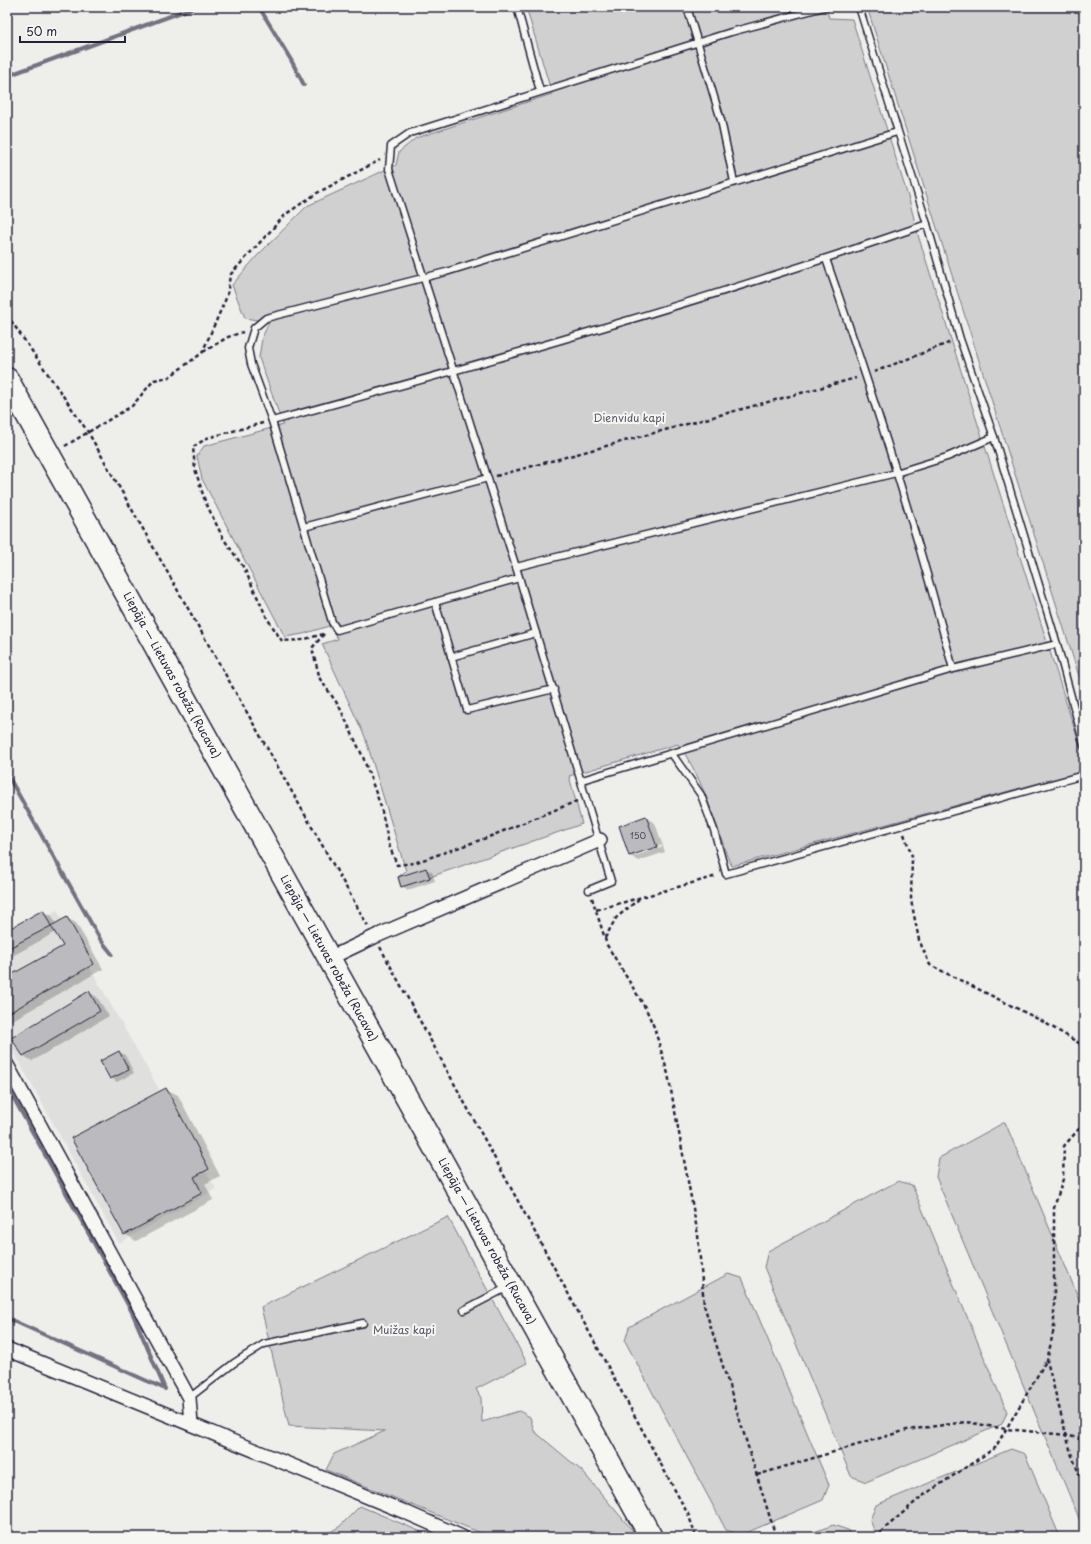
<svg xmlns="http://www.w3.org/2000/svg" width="1091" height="1544" viewBox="0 0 1091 1544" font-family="'Playpen Sans',sans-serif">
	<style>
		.built { fill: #dfdfde }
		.green { fill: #d0d0d1; stroke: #797986 }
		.shadow { fill: #0003; fill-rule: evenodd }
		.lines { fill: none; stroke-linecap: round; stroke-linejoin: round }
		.stream { stroke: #727281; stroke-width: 4 }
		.building { fill: #bbbbbf; stroke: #22223b }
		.lane-casing { stroke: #22223b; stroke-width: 9 }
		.street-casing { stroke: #22223b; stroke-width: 16 }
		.highway-casing { stroke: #22223b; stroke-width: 25 }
		.path { stroke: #22223b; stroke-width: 2.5; stroke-dasharray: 4 3; stroke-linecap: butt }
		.lane { stroke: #f6f6f2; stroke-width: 6 }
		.street { stroke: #f6f6f2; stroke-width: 13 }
		.highway { stroke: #f6f6f2; stroke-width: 22 }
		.labels { text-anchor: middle; stroke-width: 4; stroke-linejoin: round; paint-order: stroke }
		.number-label { font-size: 9px; fill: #48485c }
		.park-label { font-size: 11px; fill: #565668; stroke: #f6f6f2 }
		.street-label { font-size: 11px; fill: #22223b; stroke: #f6f6f2 }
	</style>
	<rect width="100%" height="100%" fill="#eeeeeb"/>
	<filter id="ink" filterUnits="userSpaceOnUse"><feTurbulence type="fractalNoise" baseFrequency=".025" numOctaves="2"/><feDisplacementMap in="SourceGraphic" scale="8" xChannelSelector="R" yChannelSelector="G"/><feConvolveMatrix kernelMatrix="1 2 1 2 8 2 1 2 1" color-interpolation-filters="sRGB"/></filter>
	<g filter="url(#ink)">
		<polygon class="built" points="57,910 216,1189 119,1243 7,1040 7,939"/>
		<g class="green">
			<path d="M526,7H826L829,18L852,19L910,203L918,235L1084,759L1083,771L732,866C725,855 724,844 719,832C708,801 698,771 678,744L569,776L582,824L401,887L398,877L406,871L365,737L322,644L338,639L329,626L303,634L285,637L202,479L197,456L204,446L283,425L259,358L262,338L269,322L245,318L232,285L257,256L307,206L396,165L399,152L416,138L552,94Z"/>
			<polygon points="867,7 1084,7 1084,692"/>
			<polygon points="1005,1122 1084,1311 1084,1530 936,1177 939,1158"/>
			<polygon points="898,1181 912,1185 1007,1412 1002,1424 866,1482 851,1476 764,1267 768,1251"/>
			<polygon points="448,1217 527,1363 476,1389 481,1398 482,1422 519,1411 530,1417 534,1431 582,1471 638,1537 491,1537 326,1470 334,1454 385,1431 289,1426 261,1307"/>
			<polygon points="728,1274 742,1278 829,1485 823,1500 741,1535 726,1530 625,1341 629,1327"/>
			<polygon points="1011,1449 1025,1454 1060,1537 877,1537 870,1520 876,1505"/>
			<polygon points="360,1506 433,1537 321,1537 339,1527"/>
			<polygon points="833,1525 848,1530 851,1537 801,1537"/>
		</g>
		<g class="shadow">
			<path d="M646,818L655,823L665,852L639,861L630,856L620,826ZM661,845L662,847L635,856V853Z"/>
			<polygon points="426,869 432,872 435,881 408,890 402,886"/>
			<polygon points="43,911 52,916 56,924 67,918 76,923 103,969 11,1021 7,1019 7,978 64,946 56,932 7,959 7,931"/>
			<polygon points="89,992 97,997 109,1016 32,1061 24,1056"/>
			<polygon points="119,1052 125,1055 134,1073 117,1082 111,1078"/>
			<polygon points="166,1089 178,1095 220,1176 205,1184 213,1200 136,1241 125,1234"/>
		</g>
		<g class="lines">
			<g class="stream">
				<polyline points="259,7 291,60 304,85"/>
				<polyline points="7,76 195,7"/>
				<polyline points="7,774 100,939 112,954"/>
				<polyline points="7,1086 132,1312 165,1389 7,1318"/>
			</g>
		</g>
		<g class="building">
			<polygon points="646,816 657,847 629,856 619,826"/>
			<polygon points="426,868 430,878 401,887 398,877"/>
			<polygon points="43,910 51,926 7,949 7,930"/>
			<polygon points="67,917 94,964 7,1014 7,977 63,946 51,926"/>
			<polygon points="89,991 100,1011 23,1056 11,1038"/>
			<polygon points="119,1051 129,1070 110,1079 100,1061"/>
			<polygon points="166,1088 209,1169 194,1177 202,1193 124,1235 71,1138"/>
		</g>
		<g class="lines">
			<defs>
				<g id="lane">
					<polyline points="517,7 540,91"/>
					<polyline points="687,7 721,120 734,182"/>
					<polyline points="859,7 927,224 960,339 994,437 1057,644 1084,745"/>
					<path d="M826,259C873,394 917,531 953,669"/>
					<path d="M272,421C492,361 712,299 927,224"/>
					<polyline points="304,527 488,478"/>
					<polyline points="516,567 896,473 947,457 994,437"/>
					<polyline points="519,578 337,630 332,622 272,421 251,364 248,348 254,328 266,318 446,272 897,132"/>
					<polyline points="435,602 467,710 554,689"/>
					<polyline points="451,657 536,633"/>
					<polyline points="672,754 701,795 714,830 726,874 1084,775"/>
					<polyline points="582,780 953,669 1057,644"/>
					<polyline points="589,890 611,881 516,567 389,169 391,146 410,133 731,32 824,7"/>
					<polyline points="464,1310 508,1287"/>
					<polyline points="189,1398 234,1363 264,1344 363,1323"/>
				</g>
				<g id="street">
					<polyline points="330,958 374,937 600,840"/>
					<polyline points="7,1065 189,1398 191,1424"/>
					<polyline points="7,1349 405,1512 462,1537"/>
				</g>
				<polyline id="highway" points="7,379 651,1537"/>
			</defs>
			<use href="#lane" class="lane-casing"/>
			<use href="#street" class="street-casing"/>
			<use href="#highway" class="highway-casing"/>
			<g class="path">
				<polyline points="7,315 88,432 368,926"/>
				<polyline points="203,352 228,337 243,332"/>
				<polyline points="874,372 951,342"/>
				<polyline points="263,423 207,438 193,447 195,469 205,501 223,538 244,568 267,618 282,641 302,640 323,634"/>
				<polyline points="65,446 132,406 154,380 169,377 202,353 227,296 230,275 286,214 317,193 380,160"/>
				<polyline points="496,476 856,378"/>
				<polyline points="324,634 312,648 320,679 339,706 363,757 381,807 389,845 397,865 414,863 486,838 577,801"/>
				<polyline points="904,834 912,856 911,900 919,940 930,965 1040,1020 1084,1046"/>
				<polyline points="592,898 607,945 646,1009 654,1027 668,1074 698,1235 704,1305 776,1537"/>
				<polyline points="596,910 717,876"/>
				<polyline points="605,938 616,918 639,899"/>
				<polyline points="380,947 689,1516 696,1537"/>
				<polyline points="1084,1123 1064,1146 1063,1179 1054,1208 1054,1328 1047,1361 1071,1453 1084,1487"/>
				<polyline points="757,1475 907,1430 966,1422 1006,1429 1066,1435 1084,1440"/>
				<polyline points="875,1537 921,1497 995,1448 1046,1361"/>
			</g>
			<use href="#lane" class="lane"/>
			<use href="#street" class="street"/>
			<use href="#highway" class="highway"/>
		</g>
	</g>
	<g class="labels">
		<g class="number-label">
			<text x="638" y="839">150</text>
		</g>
		<g class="park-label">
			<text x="629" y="422">Dienvidu kapi</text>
			<text x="404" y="1334">Muižas kapi</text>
		</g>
		<g class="street-label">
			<text transform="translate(172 675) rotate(61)" y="4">Liepāja — Lietuvas robeža (Rucava)</text>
			<text transform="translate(329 958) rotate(61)" y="4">Liepāja — Lietuvas robeža (Rucava)</text>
			<text transform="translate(487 1241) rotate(61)" y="4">Liepāja — Lietuvas robeža (Rucava)</text>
		</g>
	</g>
	<rect width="1091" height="1544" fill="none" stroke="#f6f6f2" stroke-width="24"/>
	<rect x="12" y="12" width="1067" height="1520" fill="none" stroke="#22223b" stroke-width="1.5" filter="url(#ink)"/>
	<path d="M20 36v6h105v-6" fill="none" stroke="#22223b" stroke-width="2"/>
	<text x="26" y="36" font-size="12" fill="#22223b" stroke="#f6f6f2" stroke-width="3" paint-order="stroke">50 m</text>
</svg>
